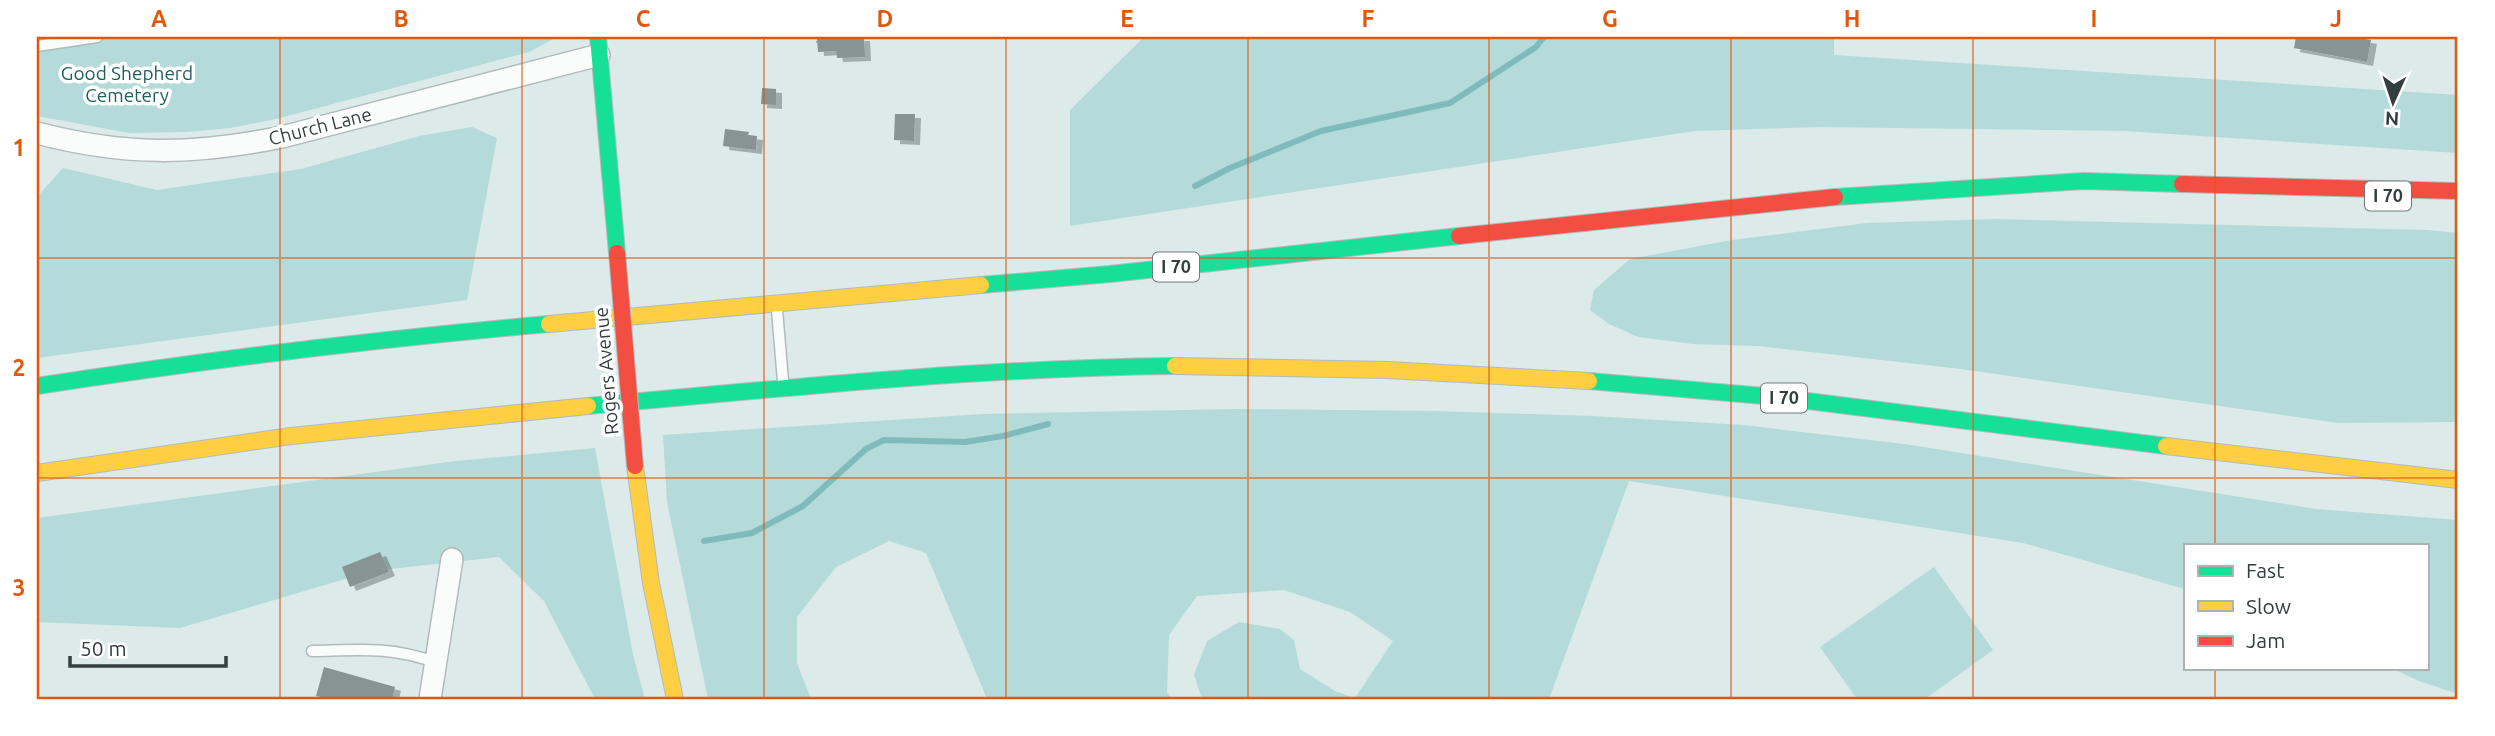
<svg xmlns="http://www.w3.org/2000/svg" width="2495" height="736" viewBox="0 0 2495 736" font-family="Ubuntu,sans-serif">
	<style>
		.green { fill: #b4dada }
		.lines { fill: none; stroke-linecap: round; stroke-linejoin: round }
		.stream { stroke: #80bbbc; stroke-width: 6 }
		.building { fill: #889393; filter: url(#shadow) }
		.lane-casing { stroke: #b1bbbb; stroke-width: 13 }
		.street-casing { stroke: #b1bbbb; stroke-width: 24 }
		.fast-casing { stroke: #b1bbbb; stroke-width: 18 }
		.slow-casing { stroke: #b1bbbb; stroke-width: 18 }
		.jam-casing { stroke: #b1bbbb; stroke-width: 18 }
		.lane { stroke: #fafcfc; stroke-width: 10 }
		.street { stroke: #fafcfc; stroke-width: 21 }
		.fast { stroke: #16e098; stroke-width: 16 }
		.slow { stroke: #ffcf43; stroke-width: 16 }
		.jam { stroke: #f24e42; stroke-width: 16 }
		.jam-bridge-casing { stroke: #b1bbbb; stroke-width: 18; stroke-linecap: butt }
		.jam-bridge { stroke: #f24e42; stroke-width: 16 }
		.grid { fill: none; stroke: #df580e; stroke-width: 2; stroke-opacity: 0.55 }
		.labels { text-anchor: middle; stroke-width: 7; stroke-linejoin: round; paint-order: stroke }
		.shield { fill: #fff; stroke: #707878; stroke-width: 2 }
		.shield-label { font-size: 18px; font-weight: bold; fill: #333e3e }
		.park-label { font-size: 19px; fill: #1e5f60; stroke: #fff }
		.street-label { font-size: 19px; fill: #333e3e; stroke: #fff }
		.neatline { fill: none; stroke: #df580e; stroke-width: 2.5 }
		.grid-label { font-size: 23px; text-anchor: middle; font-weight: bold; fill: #df580e }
	</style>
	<defs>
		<filter id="shadow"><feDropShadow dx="6" dy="4" stdDeviation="0" flood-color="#0004"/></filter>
	</defs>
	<rect width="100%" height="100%" fill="#dceaea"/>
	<g class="green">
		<polygon points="37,37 557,37 529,52 276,119 230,128 186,132 129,133 37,116"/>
		<polygon points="1144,37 1834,37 1834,55 2458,95 2458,153 2125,131 1821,127 1695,131 1070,226 1070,110"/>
		<polygon points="472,127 497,138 467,300 37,358 37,197 63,168 157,190 301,169 419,136"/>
		<polygon points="1995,219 2427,230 2458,233 2458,422 2338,423 1961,369 1758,346 1693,344 1638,337 1609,324 1590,310 1594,290 1630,259 1732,240 1867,223"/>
		<polygon points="1235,409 1434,411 1592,416 1743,425 1904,444 2316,509 2458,520 2458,694 2419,681 2391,668 2427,668 2427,545 2185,545 2185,589 2023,543 1629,481 1549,699 1202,699 1194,675 1207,641 1239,622 1280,629 1294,640 1300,669 1335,691 1355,698 1393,641 1350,612 1284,590 1197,596 1169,635 1167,692 1171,699 987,699 926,553 889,541 836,567 797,617 797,663 811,699 708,699 667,502 663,435 983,414"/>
		<polygon points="595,448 633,655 645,699 595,699 544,601 499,557 372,571 180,628 37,622 37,518 456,461"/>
		<polygon points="1934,567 1993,650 1925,699 1857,699 1820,647"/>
	</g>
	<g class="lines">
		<g class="stream">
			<polyline points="1195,186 1230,168 1321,131 1450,103 1536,47 1544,37"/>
			<polyline points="704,541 752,533 803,506 866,449 884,440 965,442 1003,436 1048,424"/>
		</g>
	</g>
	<g class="building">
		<polygon points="810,37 864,37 865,57 837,58 836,51 818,52 817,39 810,39"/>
		<polygon points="2296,37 2355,37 2371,40 2367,62 2294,48"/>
		<polygon points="762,88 776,89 776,105 761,104"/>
		<polygon points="895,114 915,114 914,141 894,140"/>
		<polygon points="725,129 749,132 748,135 757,136 756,150 723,146"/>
		<polygon points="380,552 389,572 350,587 342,567"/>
		<polygon points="324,667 395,687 392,699 329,699 316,696"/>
	</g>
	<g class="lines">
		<defs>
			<g id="lane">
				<polyline points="37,46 97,37"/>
				<polyline points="777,310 783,381"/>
				<path d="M312,651C360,650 389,646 435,662"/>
			</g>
			<g id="street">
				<path d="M37,133C125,156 193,155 282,137L599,55"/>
				<polyline points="430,699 452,559"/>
			</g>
			<g id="fast">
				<polyline points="598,37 617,253"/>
				<polyline points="1835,197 2084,181 2182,184"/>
				<polyline points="981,285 1110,274 1459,236"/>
				<polyline points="1589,381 1776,397 2166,446"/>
				<path d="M37,386C207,360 378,339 549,324"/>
				<path d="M588,406C783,388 979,368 1175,366"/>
			</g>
			<g id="slow">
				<polyline points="549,324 981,285"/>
				<polyline points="1175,366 1387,370 1589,381"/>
				<polyline points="2166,446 2458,480"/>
				<polyline points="635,466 651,583 675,699"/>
				<polyline points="37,473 291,436 588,406"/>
			</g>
			<g id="jam">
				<polyline points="2182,184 2458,191"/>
				<polyline points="1459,236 1835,197"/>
			</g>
		</defs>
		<use href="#lane" class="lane-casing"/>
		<use href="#street" class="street-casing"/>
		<use href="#fast" class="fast-casing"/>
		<use href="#slow" class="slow-casing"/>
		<use href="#jam" class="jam-casing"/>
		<use href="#lane" class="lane"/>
		<use href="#street" class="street"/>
		<use href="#fast" class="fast"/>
		<use href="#slow" class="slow"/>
		<use href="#jam" class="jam"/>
		<defs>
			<polyline id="jam-bridge" points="617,253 635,466"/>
		</defs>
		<use href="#jam-bridge" class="jam-bridge-casing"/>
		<use href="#jam-bridge" class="jam-bridge"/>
	</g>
	<path class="grid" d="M280,37V699M522,37V699M764,37V699M1006,37V699M1248,37V699M1489,37V699M1731,37V699M1973,37V699M2215,37V545M37,258H2458M37,478H2458M2215,668V699"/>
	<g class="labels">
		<g class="shield">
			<rect x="2365" y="181.5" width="46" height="29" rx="5"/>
			<rect x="1153" y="252.5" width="46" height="29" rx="5"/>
			<rect x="1761" y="383.5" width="46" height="29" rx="5"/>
		</g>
		<g class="shield-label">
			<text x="2388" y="202">I 70</text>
			<text x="1176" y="273">I 70</text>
			<text x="1784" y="404">I 70</text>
		</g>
		<g class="park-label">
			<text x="127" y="80">Good Shepherd<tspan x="127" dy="22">Cemetery</tspan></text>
		</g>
		<g class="street-label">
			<text transform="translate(320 126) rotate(-14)" y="7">Church Lane</text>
			<text transform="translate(606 371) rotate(-95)" y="7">Rogers Avenue</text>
		</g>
	</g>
	<rect width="2495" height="736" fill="none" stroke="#ffffff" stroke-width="77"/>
	<rect x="2184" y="544" width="245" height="126" fill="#ffffff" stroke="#adb2b2" stroke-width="2"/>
	<rect x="2198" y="566" width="35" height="10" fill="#16e098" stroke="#adb2b2" stroke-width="2"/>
	<text x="2246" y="578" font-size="21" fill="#333e3e">Fast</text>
	<rect x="2198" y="601" width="35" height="10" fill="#ffcf43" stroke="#adb2b2" stroke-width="2"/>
	<text x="2246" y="614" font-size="21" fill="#333e3e">Slow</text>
	<rect x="2198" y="636" width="35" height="10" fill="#f24e42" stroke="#adb2b2" stroke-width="2"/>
	<text x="2246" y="648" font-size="21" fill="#333e3e">Jam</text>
	<g transform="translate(2393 102) rotate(183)" stroke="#ffffff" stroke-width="5" paint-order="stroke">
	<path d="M0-5L12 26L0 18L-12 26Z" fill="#333e3e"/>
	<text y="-10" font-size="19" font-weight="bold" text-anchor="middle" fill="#333e3e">N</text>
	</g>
	<path d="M70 656v10h156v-10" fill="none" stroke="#333e3e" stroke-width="3.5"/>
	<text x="80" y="656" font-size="21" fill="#333e3e" stroke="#ffffff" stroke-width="5" paint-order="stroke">50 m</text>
	<rect x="38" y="38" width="2418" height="660" class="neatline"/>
	<g class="grid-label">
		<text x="159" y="27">A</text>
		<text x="401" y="27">B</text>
		<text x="643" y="27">C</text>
		<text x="885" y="27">D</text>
		<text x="1127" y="27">E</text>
		<text x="1368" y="27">F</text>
		<text x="1610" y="27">G</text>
		<text x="1852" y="27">H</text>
		<text x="2094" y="27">I</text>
		<text x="2336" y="27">J</text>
		<text x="19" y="156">1</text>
		<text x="19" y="376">2</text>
		<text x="19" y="596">3</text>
	</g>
</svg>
